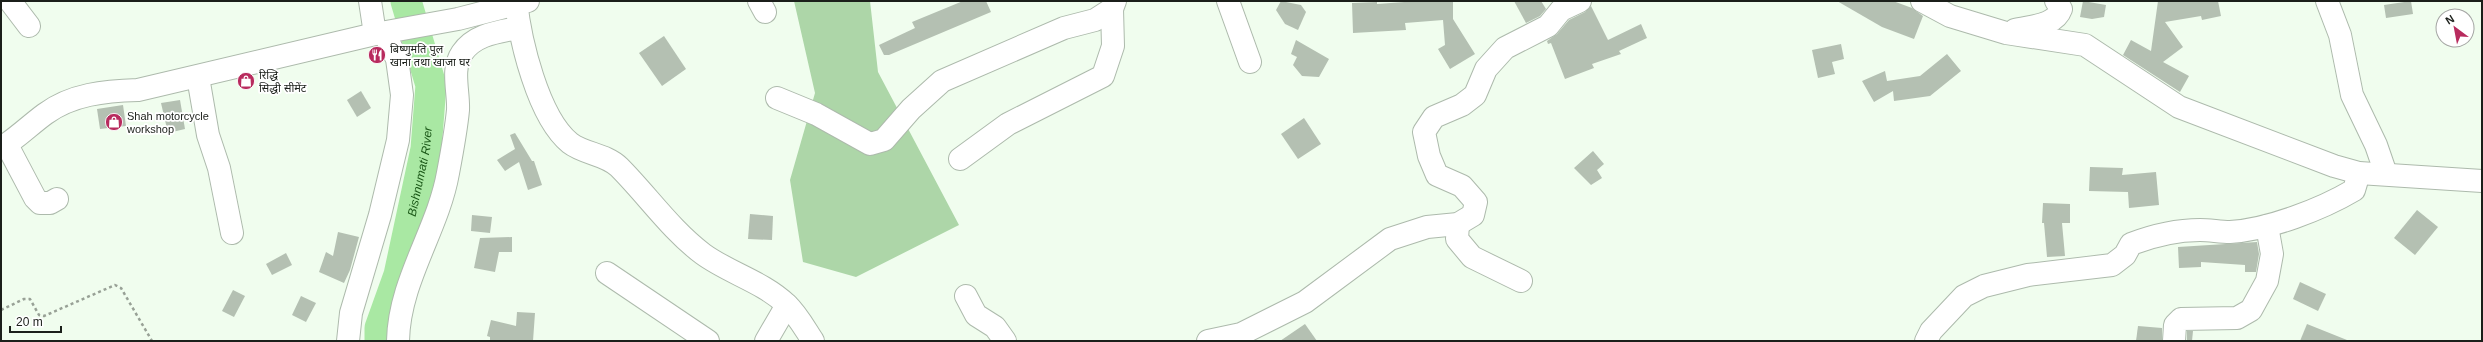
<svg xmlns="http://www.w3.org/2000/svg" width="2483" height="342" viewBox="0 0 2483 342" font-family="Arial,'Noto Sans Devanagari',sans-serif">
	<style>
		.green { fill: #add6a8 }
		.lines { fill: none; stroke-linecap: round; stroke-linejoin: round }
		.river { stroke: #a9e8a3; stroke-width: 31 }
		.building { fill: #b4c0b2 }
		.minor-casing { stroke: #adbaac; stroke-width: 24 }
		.path { stroke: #98a196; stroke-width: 2.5; stroke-dasharray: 3 3; stroke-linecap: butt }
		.minor { stroke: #fff; stroke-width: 22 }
		.labels { text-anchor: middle; stroke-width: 3.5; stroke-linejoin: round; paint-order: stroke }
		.poi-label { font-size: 11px; fill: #1b1f1a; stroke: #fff; text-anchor: start }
		.water-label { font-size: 12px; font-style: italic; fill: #1b5818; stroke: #fff }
	</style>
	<rect width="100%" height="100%" fill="#f0fdee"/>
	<polygon class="green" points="794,1 870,1 878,72 959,225 856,277 803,262 790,180 815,93"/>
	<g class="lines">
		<path class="river" id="s1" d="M380,341V328L399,275L426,149L431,85L406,1"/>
	</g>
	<g class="building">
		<polygon points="963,1 986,1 991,12 889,55 884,55 879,45 915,28 912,22"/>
		<polygon points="1281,1 1301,5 1306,12 1298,30 1285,24 1276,10"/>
		<polygon points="1418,1 1453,1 1453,19 1475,54 1450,69 1438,49 1445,45 1443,20 1405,23 1406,30 1353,33 1352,3 1377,2 1377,4"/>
		<polygon points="1514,1 1541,1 1546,9 1540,16 1526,23"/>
		<polygon points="1837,1 1893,1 1912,8 1923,16 1914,39 1882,27"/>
		<polygon points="2083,1 2106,5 2104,17 2092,19 2080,17"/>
		<polygon points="2158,1 2218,1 2221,16 2202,20 2201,16 2165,22 2183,47 2163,62 2189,76 2180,92 2123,55 2131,40 2151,51"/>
		<polygon points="2411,1 2413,14 2386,18 2384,5"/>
		<polygon points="1591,6 1608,40 1641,24 1647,38 1619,51 1621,54 1592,64 1594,68 1565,79 1551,43 1548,44 1547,41 1557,34 1569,20 1585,12"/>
		<polygon points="664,36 686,69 662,86 639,53"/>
		<polygon points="1296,40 1329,59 1319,77 1302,76 1293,65 1297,57 1291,54"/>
		<polygon points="1841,44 1844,59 1832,62 1835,74 1818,78 1812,50"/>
		<polygon points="1947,54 1961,71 1930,96 1894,101 1893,91 1874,102 1862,81 1885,71 1887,81 1920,76"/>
		<polygon points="361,91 371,108 357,117 347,100"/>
		<polygon points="180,100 185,129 168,133 161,103"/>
		<polygon points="123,105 126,126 100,129 97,109"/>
		<polygon points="1304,118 1321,144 1298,159 1281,134"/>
		<polygon points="515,133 532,161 534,161 542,185 528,190 519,162 505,171 497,160 515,149 510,135"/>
		<polygon points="1593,151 1604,164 1597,170 1602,178 1591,185 1574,168"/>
		<polygon points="2090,167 2123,168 2122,175 2156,172 2159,205 2129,208 2128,192 2089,191"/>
		<polygon points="2043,203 2070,204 2070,223 2062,223 2065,256 2047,257 2044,223 2042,223"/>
		<polygon points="2417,210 2438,227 2415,255 2394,238"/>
		<polygon points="750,214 773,216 772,240 748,239"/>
		<polygon points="472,215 492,217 490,233 471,231"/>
		<polygon points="338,232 359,237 350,270 344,283 319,272 326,252 333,256"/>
		<polygon points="512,237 512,252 499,252 495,272 474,268 480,238"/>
		<polygon points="2257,242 2259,254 2256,272 2245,272 2245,265 2201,262 2201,267 2179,268 2178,247"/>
		<polygon points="286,253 292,265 272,275 266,264"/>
		<polygon points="2300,282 2326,294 2318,311 2293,299"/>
		<polygon points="233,290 245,296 234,317 222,311"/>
		<polygon points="301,296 316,303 306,322 292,315"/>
		<polygon points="517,312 535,313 533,341 490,341 490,337 487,336 491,320 516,326"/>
		<polygon points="1305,324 1317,341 1280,341"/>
		<polygon points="2307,324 2347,340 2347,341 2300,341"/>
		<polygon points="2138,326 2162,328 2162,341 2136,341"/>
		<polygon points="2187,331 2193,331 2192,341 2187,341"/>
	</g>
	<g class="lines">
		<defs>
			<g id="minor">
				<polyline points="10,1 29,26"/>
				<polyline points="370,1 375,34"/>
				<path d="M516,1C520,40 538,117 570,143C584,154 606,154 619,167C647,195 671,230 703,254C729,273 763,282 786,304C797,314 805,329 813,341"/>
				<polyline points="759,1 765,12"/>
				<polyline points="1228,1 1250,62"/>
				<polyline points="1922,1 1950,16 2006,33 2085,45 2179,107 2334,166 2359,173 2482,181"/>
				<polyline points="2327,1 2340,35 2352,95 2376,145 2386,174"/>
				<path d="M2015,30C2031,26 2055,26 2061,9L2056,1"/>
				<polyline points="198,77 208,135 219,168 232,233"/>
				<polyline points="777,98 816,114 870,144 884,140 911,109 942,81 1064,28 1095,20 1112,9 1115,1"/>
				<polyline points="7,145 35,198 40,203 50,203 57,199"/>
				<path d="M1,148C17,138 30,125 45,114C72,94 105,91 138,90L375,34L458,19L528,1"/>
				<polyline points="960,159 1008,124 1103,76 1113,46 1112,9"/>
				<polyline points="1458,224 1457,239 1472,257 1521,281"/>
				<polyline points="607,273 708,341"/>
				<polyline points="966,296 976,315 995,327 1005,341"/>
				<polyline points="348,341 351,313 380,215 398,140 402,95 397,59 384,33"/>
				<path d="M398,341C399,281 438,230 448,173C452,152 456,131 458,110C459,92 451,69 462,53C475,34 498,32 518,28"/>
				<polyline points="766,341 787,305"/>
				<polyline points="1208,341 1241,334 1305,302 1390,239 1427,227 1458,224 1473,215 1476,202 1462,186 1437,175 1429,156 1424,132 1434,117 1462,105 1475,95 1486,69 1505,48 1548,26 1561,10 1580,1"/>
				<path d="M1926,341L1931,331L1964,296L1984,286L2028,275L2112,265L2125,255L2131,244C2152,236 2177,230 2200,230C2210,230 2220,232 2230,232C2268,230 2322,209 2354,190L2359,173"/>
				<polyline points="2174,341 2175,325 2181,319 2237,318 2251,310 2267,281 2272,254 2267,226"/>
			</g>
		</defs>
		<use href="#minor" class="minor-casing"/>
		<polyline class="path" points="1,310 24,299 30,299 39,315 44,316 115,285 121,288 152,341"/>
		<use href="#minor" class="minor"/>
	</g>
	<defs>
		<symbol id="restaurant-disc" viewBox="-11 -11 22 22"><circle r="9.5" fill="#b82b5e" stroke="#fff"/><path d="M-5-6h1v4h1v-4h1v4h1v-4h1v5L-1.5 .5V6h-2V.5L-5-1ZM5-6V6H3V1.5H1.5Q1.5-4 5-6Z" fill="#fff"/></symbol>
		<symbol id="shop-disc" viewBox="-11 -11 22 22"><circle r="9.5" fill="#b82b5e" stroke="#fff"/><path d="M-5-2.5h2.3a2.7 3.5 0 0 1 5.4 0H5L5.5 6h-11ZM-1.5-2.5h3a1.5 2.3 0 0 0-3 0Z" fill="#fff"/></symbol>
	</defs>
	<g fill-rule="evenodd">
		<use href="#restaurant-disc" x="367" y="45" width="20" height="20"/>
		<use href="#shop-disc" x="236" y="71" width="20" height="20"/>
		<use href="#shop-disc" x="104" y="112" width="20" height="20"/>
	</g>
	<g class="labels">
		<g class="poi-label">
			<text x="390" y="53">बिष्णुमति पुल<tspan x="390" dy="13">खाना तथा खाजा घर</tspan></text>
			<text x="259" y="79">रिद्धि<tspan x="259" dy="13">सिद्धी सीमेंट</tspan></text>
			<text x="127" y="120">Shah motorcycle<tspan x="127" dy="13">workshop</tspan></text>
		</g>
		<g class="water-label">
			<text dy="4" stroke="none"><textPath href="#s1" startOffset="175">Bishnumati River</textPath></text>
		</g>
	</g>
	<rect width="2483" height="342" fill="none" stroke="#1b1f1a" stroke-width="4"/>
	<g transform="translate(2455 28) rotate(328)"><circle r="19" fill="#ffffff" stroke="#a4a5a3"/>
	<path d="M0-3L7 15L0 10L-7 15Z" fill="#b82b5e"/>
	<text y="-6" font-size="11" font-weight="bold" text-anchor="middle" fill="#1b1f1a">N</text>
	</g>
	<path d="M10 326v6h51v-6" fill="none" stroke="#1b1f1a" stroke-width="2"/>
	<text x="16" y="326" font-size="12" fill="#1b1f1a" stroke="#ffffff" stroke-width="3" paint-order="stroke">20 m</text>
</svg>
